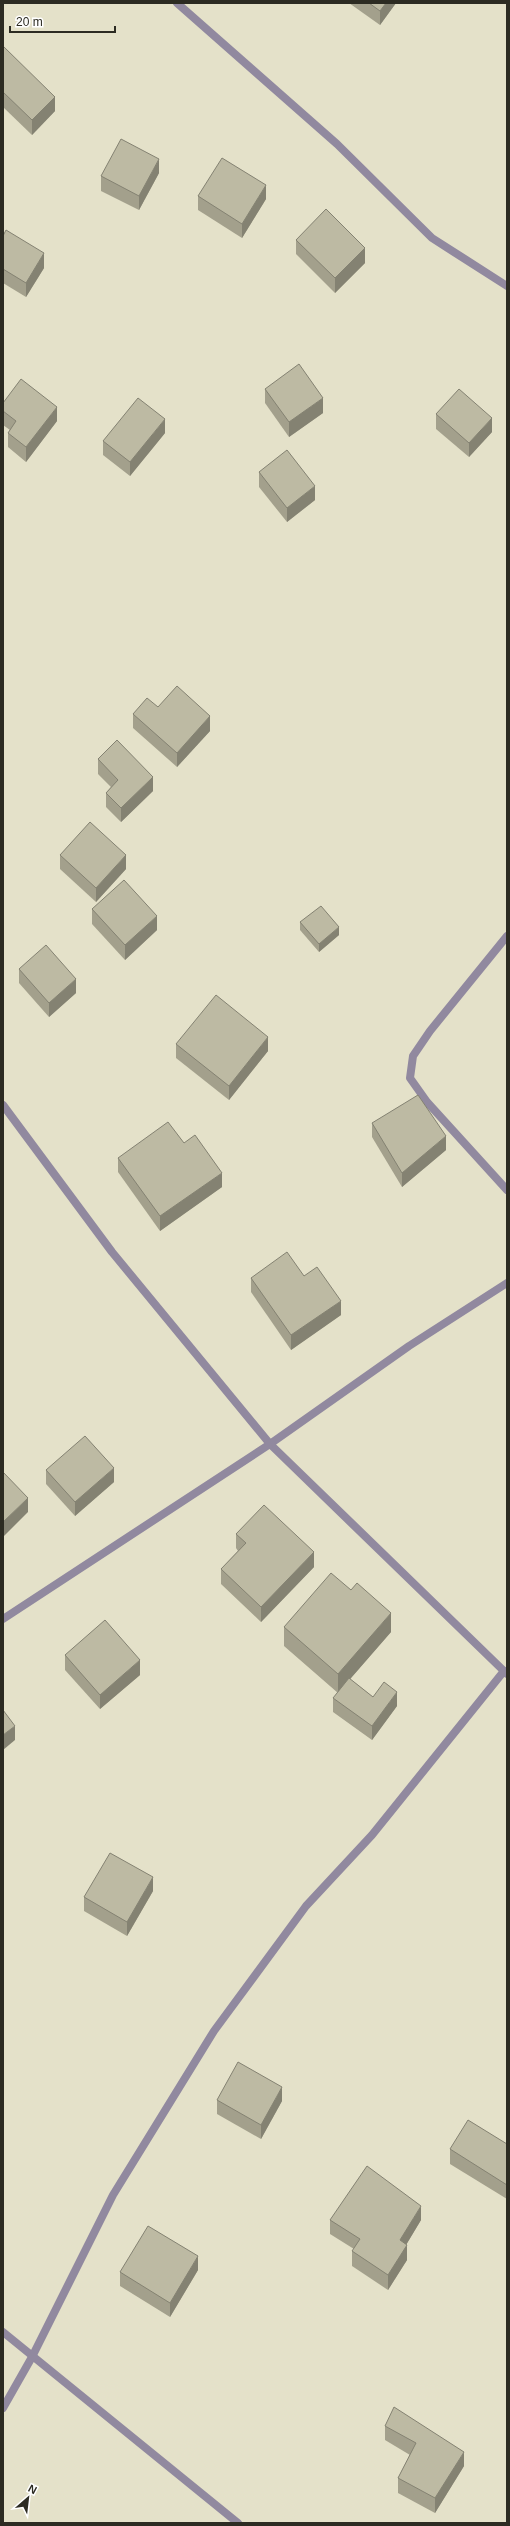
<svg xmlns="http://www.w3.org/2000/svg" width="510" height="2526" viewBox="0 0 510 2526" font-family="Helvetica,sans-serif">
	<style>
		.lines { fill: none; stroke-linecap: round; stroke-linejoin: round }
		.street { stroke: #91899f; stroke-width: 8 }
		.wall { fill: #a3a08c }
		.shaded-wall { fill: #848272 }
		.building { fill: #bdbaa3; stroke: #848272 }
	</style>
	<rect width="100%" height="100%" fill="#e4e1c9"/>
	<g class="lines">
		<g class="street">
			<polyline points="177,3 337,144 432,238 507,286"/>
			<polyline points="507,936 430,1031 413,1056 410,1078 427,1102 507,1190"/>
			<polyline points="3,1105 112,1252 270,1444 507,1674"/>
			<polyline points="3,1619 270,1444 409,1346 507,1283"/>
			<polyline points="3,2332 238,2523"/>
			<polyline points="3,2408 32,2357 113,2195 214,2031 306,1906 372,1835 504,1671"/>
		</g>
	</g>
	<g class="wall">
		<polygon points="349,3 396,3 380,25"/>
		<polygon points="3,46 55,111 32,135 3,107"/>
		<polygon points="159,173 139,210 101,191 101,176"/>
		<polygon points="198,196 266,199 242,238 198,210"/>
		<polygon points="3,236 44,268 26,297 3,283"/>
		<polygon points="296,240 365,263 335,293 296,254"/>
		<polygon points="265,389 323,413 289,437 265,403"/>
		<polygon points="3,403 57,421 26,462 8,447 8,433 10,430 3,425"/>
		<polygon points="436,414 492,432 469,457 436,429"/>
		<polygon points="165,433 130,476 103,455 103,441"/>
		<polygon points="259,472 315,500 287,522 259,487"/>
		<polygon points="158,707 210,731 177,767 133,728 133,714"/>
		<polygon points="98,759 153,791 121,822 106,807 106,793 111,787 98,774"/>
		<polygon points="60,855 126,869 96,902 60,869"/>
		<polygon points="92,909 157,930 125,960 92,924"/>
		<polygon points="300,922 339,935 319,952 300,930"/>
		<polygon points="19,969 76,993 49,1017 19,983"/>
		<polygon points="176,1044 268,1051 229,1100 176,1058"/>
		<polygon points="372,1123 446,1150 402,1187 372,1137"/>
		<polygon points="184,1143 222,1187 160,1231 118,1172 118,1158"/>
		<polygon points="304,1276 341,1315 291,1350 251,1292 251,1278"/>
		<polygon points="46,1470 114,1482 75,1516 46,1484"/>
		<polygon points="236,1534 314,1567 261,1622 221,1584 221,1569 238,1551 236,1548"/>
		<polygon points="284,1627 391,1632 350,1679 373,1697 397,1706 372,1740 333,1712 333,1698 338,1693 284,1646"/>
		<polygon points="65,1655 140,1675 100,1709 65,1670"/>
		<polygon points="153,1891 127,1936 84,1911 84,1897"/>
		<polygon points="217,2100 282,2101 261,2139 217,2114"/>
		<polygon points="507,2144 507,2199 450,2164 450,2149"/>
		<polygon points="330,2220 421,2220 406,2245 407,2260 388,2290 352,2266 352,2251 354,2249 330,2234"/>
		<polygon points="198,2270 170,2317 120,2286 120,2272"/>
		<polygon points="385,2426 464,2466 435,2513 398,2493 398,2478 410,2455 385,2440"/>
	</g>
	<g class="shaded-wall">
		<polygon points="386,3 396,3 380,25 380,11"/>
		<polygon points="55,97 55,111 32,135 32,120"/>
		<polygon points="159,159 159,173 139,210 139,196"/>
		<polygon points="266,185 266,199 242,238 242,224"/>
		<polygon points="365,248 365,263 335,293 335,278"/>
		<polygon points="44,253 44,268 26,297 26,283"/>
		<polygon points="323,398 323,413 289,437 289,422"/>
		<polygon points="57,407 57,421 26,462 26,447"/>
		<polygon points="492,418 492,432 469,457 469,443"/>
		<polygon points="165,419 165,433 130,476 130,462"/>
		<polygon points="315,486 315,500 287,522 287,508"/>
		<polygon points="210,716 210,731 177,767 177,753"/>
		<polygon points="153,777 153,791 121,822 121,808"/>
		<polygon points="126,855 126,869 96,902 96,888"/>
		<polygon points="157,916 157,930 125,960 125,945"/>
		<polygon points="339,927 339,935 319,952 319,944"/>
		<polygon points="76,979 76,993 49,1017 49,1003"/>
		<polygon points="268,1037 268,1051 229,1100 229,1086"/>
		<polygon points="446,1136 446,1150 402,1187 402,1173"/>
		<polygon points="222,1173 222,1187 160,1231 160,1216"/>
		<polygon points="341,1301 341,1315 291,1350 291,1335"/>
		<polygon points="114,1468 114,1482 75,1516 75,1502"/>
		<polygon points="28,1498 28,1512 3,1537 3,1522"/>
		<polygon points="314,1552 314,1567 261,1622 261,1607"/>
		<polygon points="391,1613 391,1632 338,1693 338,1674"/>
		<polygon points="140,1660 140,1675 100,1709 100,1695"/>
		<polygon points="397,1692 397,1706 372,1740 372,1726"/>
		<polygon points="15,1726 15,1740 3,1750 3,1735"/>
		<polygon points="153,1877 153,1891 127,1936 127,1922"/>
		<polygon points="282,2087 282,2101 261,2139 261,2125"/>
		<polygon points="421,2206 421,2220 400,2255 400,2240"/>
		<polygon points="407,2245 407,2260 388,2290 388,2275"/>
		<polygon points="198,2256 198,2270 170,2317 170,2303"/>
		<polygon points="464,2452 464,2466 435,2513 435,2498"/>
	</g>
	<g class="building">
		<polygon points="369,3 386,3 380,11"/>
		<polygon points="3,46 55,97 32,120 3,92"/>
		<polygon points="121,139 159,159 139,196 101,176"/>
		<polygon points="222,158 266,185 242,224 198,196"/>
		<polygon points="326,209 365,248 335,278 296,240"/>
		<polygon points="6,230 44,253 26,283 3,269 3,236"/>
		<polygon points="299,364 323,398 289,422 265,389"/>
		<polygon points="21,379 57,407 26,447 8,433 16,421 3,411 3,403"/>
		<polygon points="459,389 492,418 469,443 436,414"/>
		<polygon points="138,398 165,419 130,462 103,441"/>
		<polygon points="287,450 315,486 287,508 259,472"/>
		<polygon points="177,686 210,716 177,753 133,714 147,698 158,707"/>
		<polygon points="117,740 153,777 121,808 106,793 118,780 98,759"/>
		<polygon points="90,822 126,855 96,888 60,855"/>
		<polygon points="124,880 157,916 125,945 92,909"/>
		<polygon points="321,906 339,927 319,944 300,922"/>
		<polygon points="46,945 76,979 49,1003 19,969"/>
		<polygon points="216,995 268,1037 229,1086 176,1044"/>
		<polygon points="418,1095 446,1136 402,1173 372,1123"/>
		<polygon points="168,1122 184,1143 195,1135 222,1173 160,1216 118,1158"/>
		<polygon points="287,1252 304,1276 317,1267 341,1301 291,1335 251,1278"/>
		<polygon points="85,1436 114,1468 75,1502 46,1470"/>
		<polygon points="3,1472 28,1498 3,1522"/>
		<polygon points="264,1505 314,1552 261,1607 221,1569 246,1543 236,1534"/>
		<polygon points="331,1573 351,1590 357,1583 391,1613 338,1674 284,1627"/>
		<polygon points="105,1620 140,1660 100,1695 65,1655"/>
		<polygon points="349,1678 373,1697 384,1682 397,1692 372,1726 333,1698"/>
		<polygon points="3,1710 15,1726 3,1735"/>
		<polygon points="110,1853 153,1877 127,1922 84,1897"/>
		<polygon points="238,2062 282,2087 261,2125 217,2100"/>
		<polygon points="468,2120 507,2144 507,2185 450,2149"/>
		<polygon points="367,2166 421,2206 400,2240 407,2245 388,2275 352,2251 360,2239 330,2220"/>
		<polygon points="148,2226 198,2256 170,2303 120,2272"/>
		<polygon points="394,2407 464,2452 435,2498 398,2478 416,2443 385,2426"/>
	</g>
	<rect width="510" height="2526" fill="none" stroke="#2c2b22" stroke-width="8"/>
	<g transform="translate(28 2498) rotate(28)" stroke="#ffffff" stroke-width="3" paint-order="stroke">
	<path d="M0-3L7 15L0 10L-7 15Z" fill="#2c2b22"/>
	<text y="-6" font-size="11" font-weight="bold" text-anchor="middle" fill="#2c2b22">N</text>
	</g>
	<path d="M10 26v6h105v-6" fill="none" stroke="#2c2b22" stroke-width="2"/>
	<text x="16" y="26" font-size="12" fill="#2c2b22" stroke="#ffffff" stroke-width="3" paint-order="stroke">20 m</text>
</svg>
